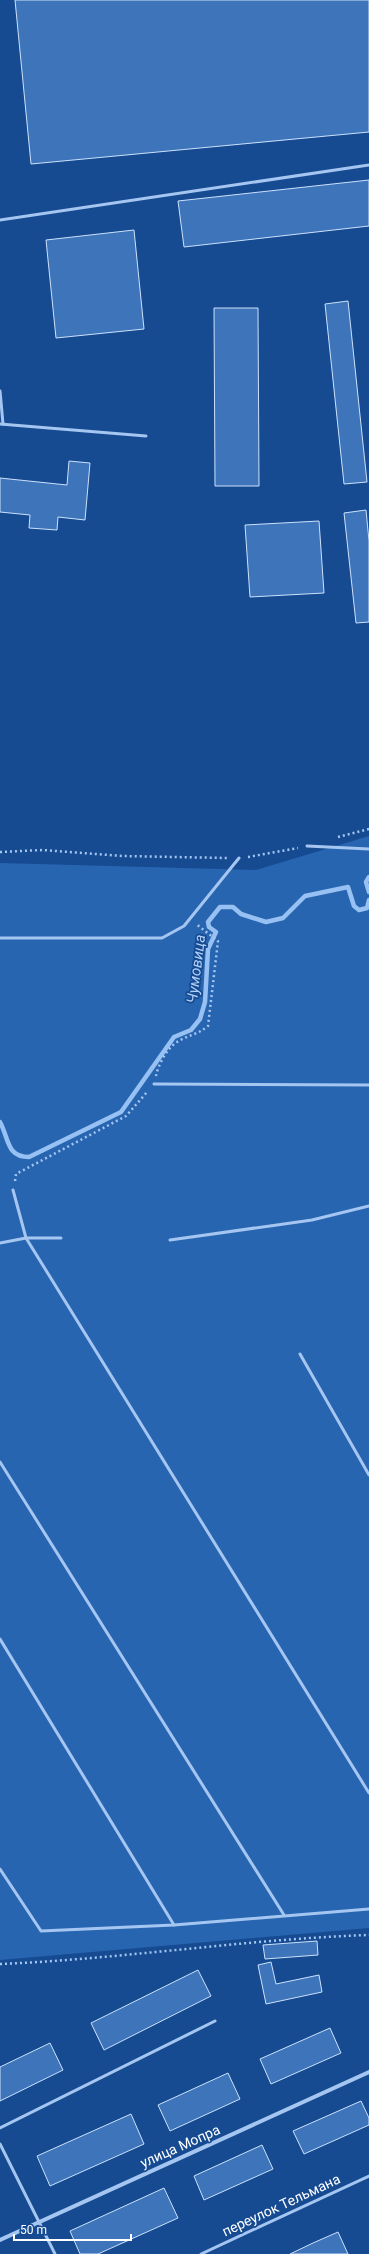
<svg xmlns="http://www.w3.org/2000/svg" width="369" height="2254" viewBox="0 0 369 2254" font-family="Roboto,sans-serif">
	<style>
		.green { fill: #2865b1 }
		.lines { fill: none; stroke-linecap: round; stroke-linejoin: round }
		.stream { stroke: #97c1f3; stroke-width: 4.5 }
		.building { fill: #3e75ba; stroke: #cce1fc }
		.path { stroke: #a5c6f1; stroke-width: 2.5; stroke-dasharray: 2 3; stroke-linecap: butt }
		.lane { stroke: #a5c6f1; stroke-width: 3 }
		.street { stroke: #a5c6f1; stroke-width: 4 }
		.labels { text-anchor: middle; stroke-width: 3.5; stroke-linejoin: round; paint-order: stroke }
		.street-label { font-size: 14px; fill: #fff; stroke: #164b92 }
		.water-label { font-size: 15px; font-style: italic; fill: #b1d0f8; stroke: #164b92 }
	</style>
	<rect width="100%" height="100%" fill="#164b92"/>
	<polygon class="green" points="369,836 369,1928 0,1960 0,863 256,870"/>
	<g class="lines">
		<g class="stream">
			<polyline points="369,877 366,882 369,892"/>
			<path d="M0,1122C9,1138 6,1157 29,1157L121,1112L174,1037L191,1030L200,1019L205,1002L208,949L216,932L209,927L208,922L220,907H233L241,914L266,922L283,918L305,896L348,887L354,906L359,910L367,908L369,900"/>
		</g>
	</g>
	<g class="building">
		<polygon points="15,0 369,0 369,132 31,164"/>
		<polygon points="369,180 369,226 184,247 178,201"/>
		<polygon points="134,230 144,329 56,338 46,240"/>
		<polygon points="348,301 367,482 344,484 325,304"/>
		<polygon points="214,308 258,308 259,486 215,486"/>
		<polygon points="69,461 90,463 85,520 58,517 57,530 29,528 30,515 0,512 0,478 67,485"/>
		<polygon points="366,510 369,541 369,622 356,623 344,513"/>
		<polygon points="319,521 324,593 250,597 245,525"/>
		<polygon points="317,1941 318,1955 265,1959 263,1945"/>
		<polygon points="271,1962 276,1984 319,1975 322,1992 266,2004 258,1965"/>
		<polygon points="198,1970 211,1996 104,2050 91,2023"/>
		<polygon points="330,2028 341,2053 271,2084 260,2059"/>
		<polygon points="50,2043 63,2070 0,2101 0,2067"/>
		<polygon points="228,2073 240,2099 170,2131 158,2105"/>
		<polygon points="361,2101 369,2118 369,2125 304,2154 293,2131"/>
		<polygon points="131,2114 144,2144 50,2186 37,2156"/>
		<polygon points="262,2145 273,2169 204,2200 194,2176"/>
		<polygon points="164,2188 178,2218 98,2254 80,2254 70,2231"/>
		<polygon points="338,2232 348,2254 290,2254 313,2243"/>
	</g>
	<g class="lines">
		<g class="path">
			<polyline points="338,837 369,829"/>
			<polyline points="0,852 43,850 123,856 227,858"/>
			<polyline points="248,857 298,848"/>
			<path d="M156,1076C158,1065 167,1048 177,1042C188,1035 197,1035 208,1026L218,941L196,924"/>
			<polyline points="15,1181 16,1174 126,1116 148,1091"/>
			<path d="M0,1964C123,1959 246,1939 369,1935"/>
		</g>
		<g class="lane">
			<polyline points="0,220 369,165"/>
			<polyline points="0,391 3,424"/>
			<polyline points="0,424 146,436"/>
			<polyline points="307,846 369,849"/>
			<polyline points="0,938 162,938 184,926 239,858"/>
			<polyline points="154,1084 369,1085"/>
			<polyline points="13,1190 26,1238 369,1793"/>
			<polyline points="170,1240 312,1220 369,1206"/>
			<polyline points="0,1243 26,1238 61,1238"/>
			<polyline points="300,1354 369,1475"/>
			<polyline points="0,1462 284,1915"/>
			<polyline points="0,1639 174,1925"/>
			<polyline points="0,1869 41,1931 174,1925 369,1909"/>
			<polyline points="0,2128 215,2021"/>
			<polyline points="0,2144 55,2254"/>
			<polyline points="201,2254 369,2176"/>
		</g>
		<polyline class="street" points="0,2240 369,2072"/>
	</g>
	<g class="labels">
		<g class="street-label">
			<text transform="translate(180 2146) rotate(-24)" y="5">улица Мопра</text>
			<text transform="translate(281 2205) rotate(-25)" y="5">переулок Тельмана</text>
		</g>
		<g class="water-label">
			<text transform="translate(196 969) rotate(-83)" y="5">Чумовица</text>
		</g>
	</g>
	<path d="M14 2234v6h117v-6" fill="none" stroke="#ffffff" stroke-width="2"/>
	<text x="20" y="2234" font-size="12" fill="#ffffff" stroke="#164b92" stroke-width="3" paint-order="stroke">50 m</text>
</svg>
